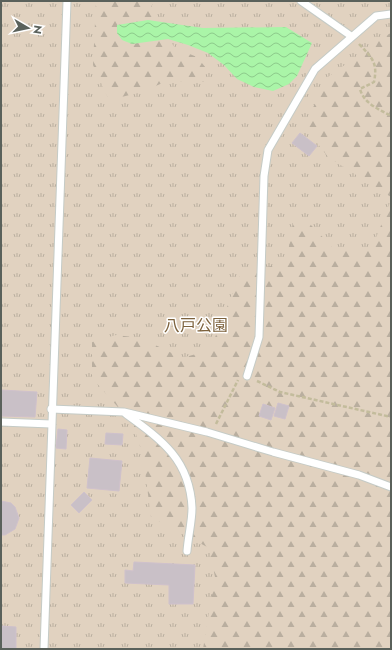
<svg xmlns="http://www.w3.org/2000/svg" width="392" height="650" viewBox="0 0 392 650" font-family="Jost,'Noto Sans JP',sans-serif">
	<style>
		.grass { fill: url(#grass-tufts) }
		.forest { fill: url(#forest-firs) }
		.water { fill: url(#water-waves) }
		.building { fill: #c9c0c7; stroke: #cfc1cc }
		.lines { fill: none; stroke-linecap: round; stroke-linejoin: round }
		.service-casing { stroke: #c5cbc6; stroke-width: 9 }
		.path { stroke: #c3bc9c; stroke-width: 2.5; stroke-dasharray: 4 2; stroke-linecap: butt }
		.service { stroke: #fff; stroke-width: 7 }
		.labels { text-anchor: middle; stroke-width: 3; stroke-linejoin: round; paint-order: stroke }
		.park-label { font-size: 16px; fill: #7d623d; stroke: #fff }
	</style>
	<defs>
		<pattern id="grass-tufts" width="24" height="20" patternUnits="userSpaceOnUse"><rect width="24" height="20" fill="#e1d2c0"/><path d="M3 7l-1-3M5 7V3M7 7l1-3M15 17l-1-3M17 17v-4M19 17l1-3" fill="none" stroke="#b9ae9f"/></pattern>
		<pattern id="forest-firs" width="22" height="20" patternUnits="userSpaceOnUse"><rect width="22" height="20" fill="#e1d2c0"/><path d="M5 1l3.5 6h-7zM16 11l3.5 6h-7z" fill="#b9ae9f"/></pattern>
		<pattern id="water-waves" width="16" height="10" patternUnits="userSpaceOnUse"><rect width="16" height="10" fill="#aaf5a8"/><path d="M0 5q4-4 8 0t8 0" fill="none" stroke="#8dca8c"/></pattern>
	</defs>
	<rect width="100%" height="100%" fill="#ebe2e8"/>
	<rect class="grass" x="1" y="1" width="390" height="648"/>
	<g class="forest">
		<polygon points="96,1 154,1 149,11 175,48 197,57 206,68 205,82 167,81 142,92 109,100 93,65"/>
		<polygon points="391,33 391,197 328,157 304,126 328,77 383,37"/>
		<polygon points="391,200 391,649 203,649 215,577 209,548 151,517 143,456 133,424 92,378 92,342 116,335 141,338 182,358 210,350 241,272 286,263 294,218 309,223 337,252 372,248"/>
	</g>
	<polygon class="water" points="148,20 203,28 286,27 312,43 297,76 289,84 273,91 254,87 237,79 224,65 208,53 188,45 168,39 132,44 122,40 117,33 117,25"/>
	<g class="building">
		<polygon points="300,133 317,146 309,156 292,143"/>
		<polygon points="1,390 37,392 35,417 1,416"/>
		<polygon points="278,403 289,406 285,419 274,416"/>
		<polygon points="263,404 275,408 271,420 259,416"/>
		<polygon points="58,429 67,430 66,449 56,448"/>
		<polygon points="106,433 123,434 122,445 105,444"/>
		<polygon points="90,458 122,461 119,491 87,488"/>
		<polygon points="84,492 92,500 79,513 71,505"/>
		<polygon points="1,501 11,503 15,507 19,518 15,529 5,535 1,535"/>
		<polygon points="134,562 195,565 193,604 169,604 169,585 125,583 125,570 133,571"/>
		<polygon points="2,626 16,627 16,649 1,649"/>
	</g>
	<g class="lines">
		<defs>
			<g id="service">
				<polyline points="301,1 351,36"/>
				<polyline points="247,376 259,337 264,176 268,150 315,69 376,16 391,14"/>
				<polyline points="51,409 124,412 207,432 273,452 359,475 391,487"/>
				<path d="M126,414C162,440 190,460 192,508C192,522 188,537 187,551"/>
				<polyline points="1,422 51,424"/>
				<polyline points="44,649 67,1"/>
			</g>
		</defs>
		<use href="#service" class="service-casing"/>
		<g class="path">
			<path d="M359,44C372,58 378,62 374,82L360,89C364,104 379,109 391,116"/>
			<polyline points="257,381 280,392 391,417"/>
			<polyline points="216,424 238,380"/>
		</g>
		<use href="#service" class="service"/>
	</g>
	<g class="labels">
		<g class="park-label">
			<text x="196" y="331">八戸公園</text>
		</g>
	</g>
	<rect width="392" height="650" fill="none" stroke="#5a615b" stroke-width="4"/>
	<g transform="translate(28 28) rotate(99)" stroke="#ffffff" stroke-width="3" paint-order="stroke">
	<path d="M0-3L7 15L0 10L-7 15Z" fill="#5a615b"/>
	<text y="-6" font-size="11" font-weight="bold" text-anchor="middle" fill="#5a615b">N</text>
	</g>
</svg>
